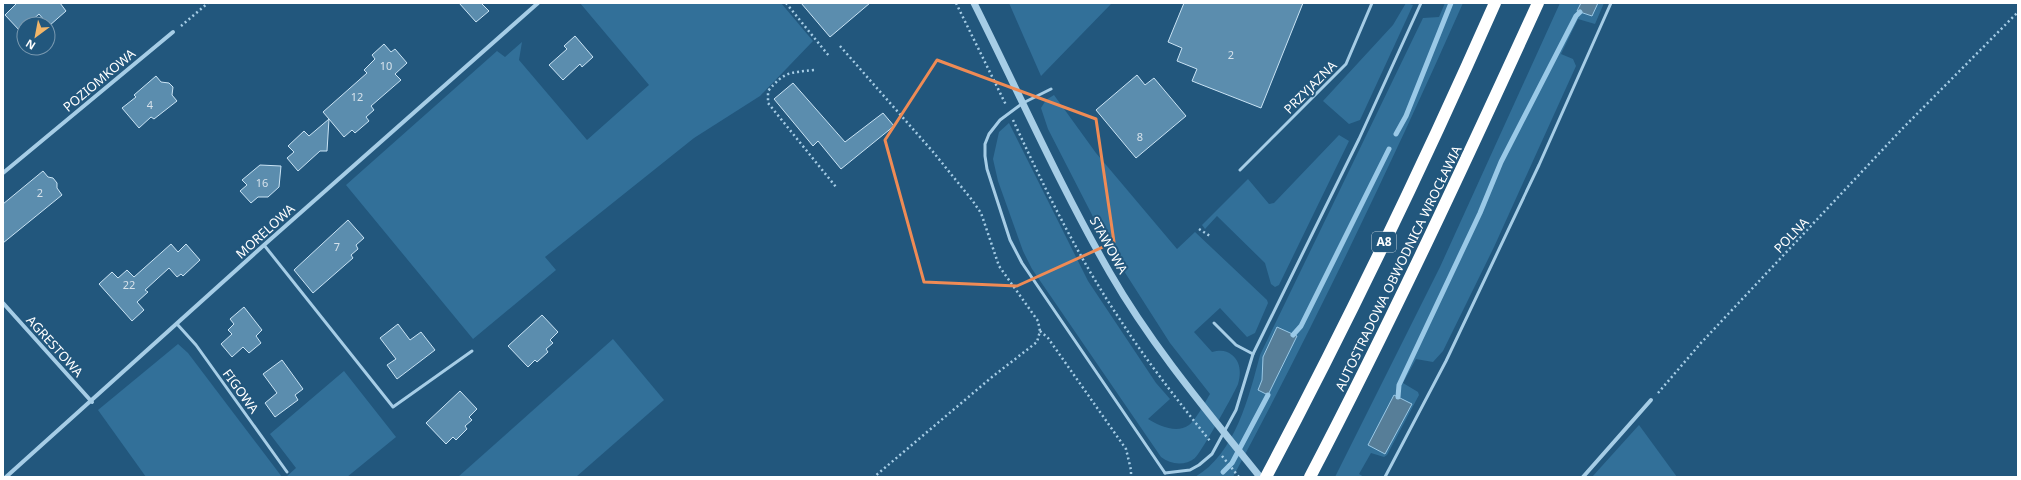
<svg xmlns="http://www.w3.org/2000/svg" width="2021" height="480" viewBox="0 0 2021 480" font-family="'Noto Sans',sans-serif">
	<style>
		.green { fill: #327099 }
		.water { fill: #577e98; stroke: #9ac9e7 }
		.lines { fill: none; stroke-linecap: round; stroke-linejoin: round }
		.stream { stroke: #9ac9e7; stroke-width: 5 }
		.building { fill: #5b8dae; stroke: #cae4f5 }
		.path { stroke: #a6cde6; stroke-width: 2.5; stroke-dasharray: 2 3; stroke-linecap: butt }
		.service { stroke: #a6cde6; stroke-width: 3 }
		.minor { stroke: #a6cde6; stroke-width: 4 }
		.tertiary { stroke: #a6cde6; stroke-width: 7 }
		.motorway { stroke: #fff; stroke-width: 12 }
		.marked { fill: none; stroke: #ef8b55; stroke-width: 3; stroke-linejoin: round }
		.labels { text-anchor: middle; stroke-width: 4; stroke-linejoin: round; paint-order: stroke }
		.number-label { font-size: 11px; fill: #d6e2eb }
		.shield { fill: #22577d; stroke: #bdcdd8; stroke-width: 1 }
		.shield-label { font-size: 12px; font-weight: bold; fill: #fff }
		.street-label { font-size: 13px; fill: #fff; stroke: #22577d }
	</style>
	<rect width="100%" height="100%" fill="#22577d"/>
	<g class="green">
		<polygon points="580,3 781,3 813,41 760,96 694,138 545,257 556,270 473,339 346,185 497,51 505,57 522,42 519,60 587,140 649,85"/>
		<polygon points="1009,3 1112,3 1041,76"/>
		<polygon points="1406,3 1413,5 1360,120 1349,124 1323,101 1393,25"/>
		<path d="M1445,3H1463C1392,163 1316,322 1233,477H1195C1235,454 1249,397 1260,355L1423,18L1439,17Z"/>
		<polygon points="1560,3 1604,3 1595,24 1578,19 1561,54 1573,59 1576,66 1494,247 1443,351 1433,362 1416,359 1403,383 1418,392 1419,395 1387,455 1384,457 1371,453 1359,474 1364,477 1335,477 1440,267"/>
		<path d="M1054,95L1096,153L1177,249L1195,232L1267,300L1268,303L1255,333L1247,337L1220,308L1194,332L1212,352C1220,350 1226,350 1232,355C1241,362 1241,374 1238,384C1235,392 1201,453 1195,458C1185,466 1171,465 1161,457L1032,269L1023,251L998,181L993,159L999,132L1009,123L1088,281L1156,383L1170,399L1148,419C1159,426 1177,434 1189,425C1196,420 1205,402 1210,394L1170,343L1108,246L1048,129L1041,108L1046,100Z"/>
		<polygon points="1339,135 1349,141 1279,285 1275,287 1271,284 1265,263 1217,216 1205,229 1202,225 1248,179 1269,204 1274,203"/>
		<polygon points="613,339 664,400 576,477 458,477"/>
		<polygon points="178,344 188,353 282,477 146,477 98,410"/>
		<polygon points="344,371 396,437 347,477 286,477 296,468 270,434"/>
		<polygon points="1639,425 1677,477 1592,477"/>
	</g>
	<g class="water">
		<polygon points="1581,3 1598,3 1592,16 1577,11"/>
		<polygon points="1277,327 1297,336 1268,395 1258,390 1262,380 1263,357"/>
		<polygon points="1394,395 1412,404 1385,454 1368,445"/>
	</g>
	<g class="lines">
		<g class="stream">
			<polyline points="1396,134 1406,116 1451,3"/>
			<polyline points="1293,335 1301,326 1389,149"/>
			<polyline points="1398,397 1399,385 1480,213 1501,162 1576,16 1580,12"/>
			<polyline points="1223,472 1232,463 1268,395"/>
		</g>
	</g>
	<g class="building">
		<polygon points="17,3 60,3 66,11 49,26 39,14 28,24 24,24 24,28 20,31 5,15"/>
		<polygon points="459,3 481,3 489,11 476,22"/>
		<polygon points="801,3 870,3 830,37"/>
		<polygon points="1184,3 1303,3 1261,108 1192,81 1197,69 1177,61 1182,48 1168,42"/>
		<polygon points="575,36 593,57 582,67 580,64 563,80 549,65 567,49 564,46"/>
		<polygon points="384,44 391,52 395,49 407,63 395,74 401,80 371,106 374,110 366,117 369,121 355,133 352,130 344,137 329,119 327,151 320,151 298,171 287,158 294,152 288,146 304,131 309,136 329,119 323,112 367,73 364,70 375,59 372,55"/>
		<polygon points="1137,75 1145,85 1154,78 1186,116 1136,158 1096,110"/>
		<polygon points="156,76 161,82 169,83 173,87 172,95 177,101 154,119 151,117 139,128 122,108 136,97 134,95"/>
		<polygon points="793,83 845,142 883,113 894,126 841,169 818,141 813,146 774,99"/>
		<polygon points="260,165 281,166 279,187 268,197 258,197 251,203 240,191 247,185 242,180"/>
		<polygon points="43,171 48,177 53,178 57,183 57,188 62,195 3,243 3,204"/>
		<polygon points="348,220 364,238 356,245 358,249 351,255 353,258 313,293 294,270"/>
		<polygon points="171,244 178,252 186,244 200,260 183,276 181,274 177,277 169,268 145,290 148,292 137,302 144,310 132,321 99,284 112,272 118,278 127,270 134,277"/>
		<polygon points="244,307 262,330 256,336 261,343 249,353 243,347 232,357 221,344 232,334 228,330 234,324 230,319"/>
		<polygon points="542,315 558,332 550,340 553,343 546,349 548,352 537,362 535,360 528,367 508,346"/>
		<polygon points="398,324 410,340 421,332 435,350 397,379 387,365 396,359 380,338"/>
		<polygon points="282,360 303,389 295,395 298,400 275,417 265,403 277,393 263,374"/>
		<polygon points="460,391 477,409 469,417 472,420 465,426 467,429 456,440 453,437 446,444 426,423"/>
	</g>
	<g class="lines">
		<g class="path">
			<polyline points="786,3 829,56"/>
			<polyline points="956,3 1006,105"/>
			<polyline points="181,26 208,3"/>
			<polyline points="840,46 934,153 972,200 981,213 999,266 1038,321 1040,331 1037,342 992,377 874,477"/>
			<path d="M814,70C789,73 785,71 768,91V103L836,187"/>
			<path d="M1013,120C1045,189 1079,259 1121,321C1148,363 1179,402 1210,441"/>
			<polyline points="1199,229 1210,236"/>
			<polyline points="1040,331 1048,338 1126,449 1131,470 1131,477"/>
			<polyline points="1658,393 1700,344 1902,129 2018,12"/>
			<polyline points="1222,456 1239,477"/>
		</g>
		<g class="service">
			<polyline points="1051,89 1023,103 1000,120 989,134 985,144 985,156 987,169 1010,240 1022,263 1165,473"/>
			<polyline points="1240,170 1346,64 1372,3"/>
			<polyline points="264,245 393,407 472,351"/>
			<polyline points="1214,323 1236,345 1253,354"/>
			<polyline points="177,324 196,345 287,472"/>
			<polyline points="1165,473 1190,470 1199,465 1212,454 1236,410 1253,354 1359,139 1421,3"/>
			<polyline points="1385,477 1446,361 1539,165 1611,3"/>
		</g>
		<g class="minor">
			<polyline points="3,173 173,32"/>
			<polyline points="3,303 92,402"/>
			<polyline points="6,477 264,245 538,3"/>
			<polyline points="1583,477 1651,400"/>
		</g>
		<path class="tertiary" d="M974,3C1019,93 1060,186 1110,273C1152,346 1207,411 1260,477"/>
		<g class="motorway">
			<path d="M1266,477C1348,322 1424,164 1495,3"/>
			<path d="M1310,477C1391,322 1465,163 1538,3"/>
		</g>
	</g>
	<path class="marked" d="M937,60L1096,119L1114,242L1017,286L924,282L885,140Z"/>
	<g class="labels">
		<g class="number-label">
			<text x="1231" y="59">2</text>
			<text x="386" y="70">10</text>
			<text x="357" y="101">12</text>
			<text x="150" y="109">4</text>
			<text x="1140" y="141">8</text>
			<text x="262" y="187">16</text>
			<text x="40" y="197">2</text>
			<text x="337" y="251">7</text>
			<text x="129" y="289">22</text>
		</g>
		<rect class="shield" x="1372" y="232" width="24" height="20" rx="3"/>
		<g class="shield-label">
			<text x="1384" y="246">A8</text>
		</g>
		<g class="street-label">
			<text transform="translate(99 80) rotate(-40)" y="5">POZIOMKOWA</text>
			<text transform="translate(1310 87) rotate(-45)" y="5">PRZYJAZNA</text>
			<text transform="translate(265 231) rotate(-42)" y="5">MORELOWA</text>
			<text transform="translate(1791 235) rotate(-46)" y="5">POLNA</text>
			<text transform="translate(1109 245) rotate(61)" y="5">STAWOWA</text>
			<text transform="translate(1398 268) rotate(-64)" y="5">AUTOSTRADOWA OBWODNICA WROCŁAWIA</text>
			<text transform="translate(55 346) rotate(48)" y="5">AGRESTOWA</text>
			<text transform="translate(241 391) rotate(54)" y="5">FIGOWA</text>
		</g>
	</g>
	<rect width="2021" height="480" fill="none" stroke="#ffffff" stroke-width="8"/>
	<g transform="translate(36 36) rotate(212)"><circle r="19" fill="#22577d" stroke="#7a9ab1"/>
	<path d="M0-3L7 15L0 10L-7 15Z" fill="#f2b669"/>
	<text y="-6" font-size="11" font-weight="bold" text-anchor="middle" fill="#ffffff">N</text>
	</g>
</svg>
